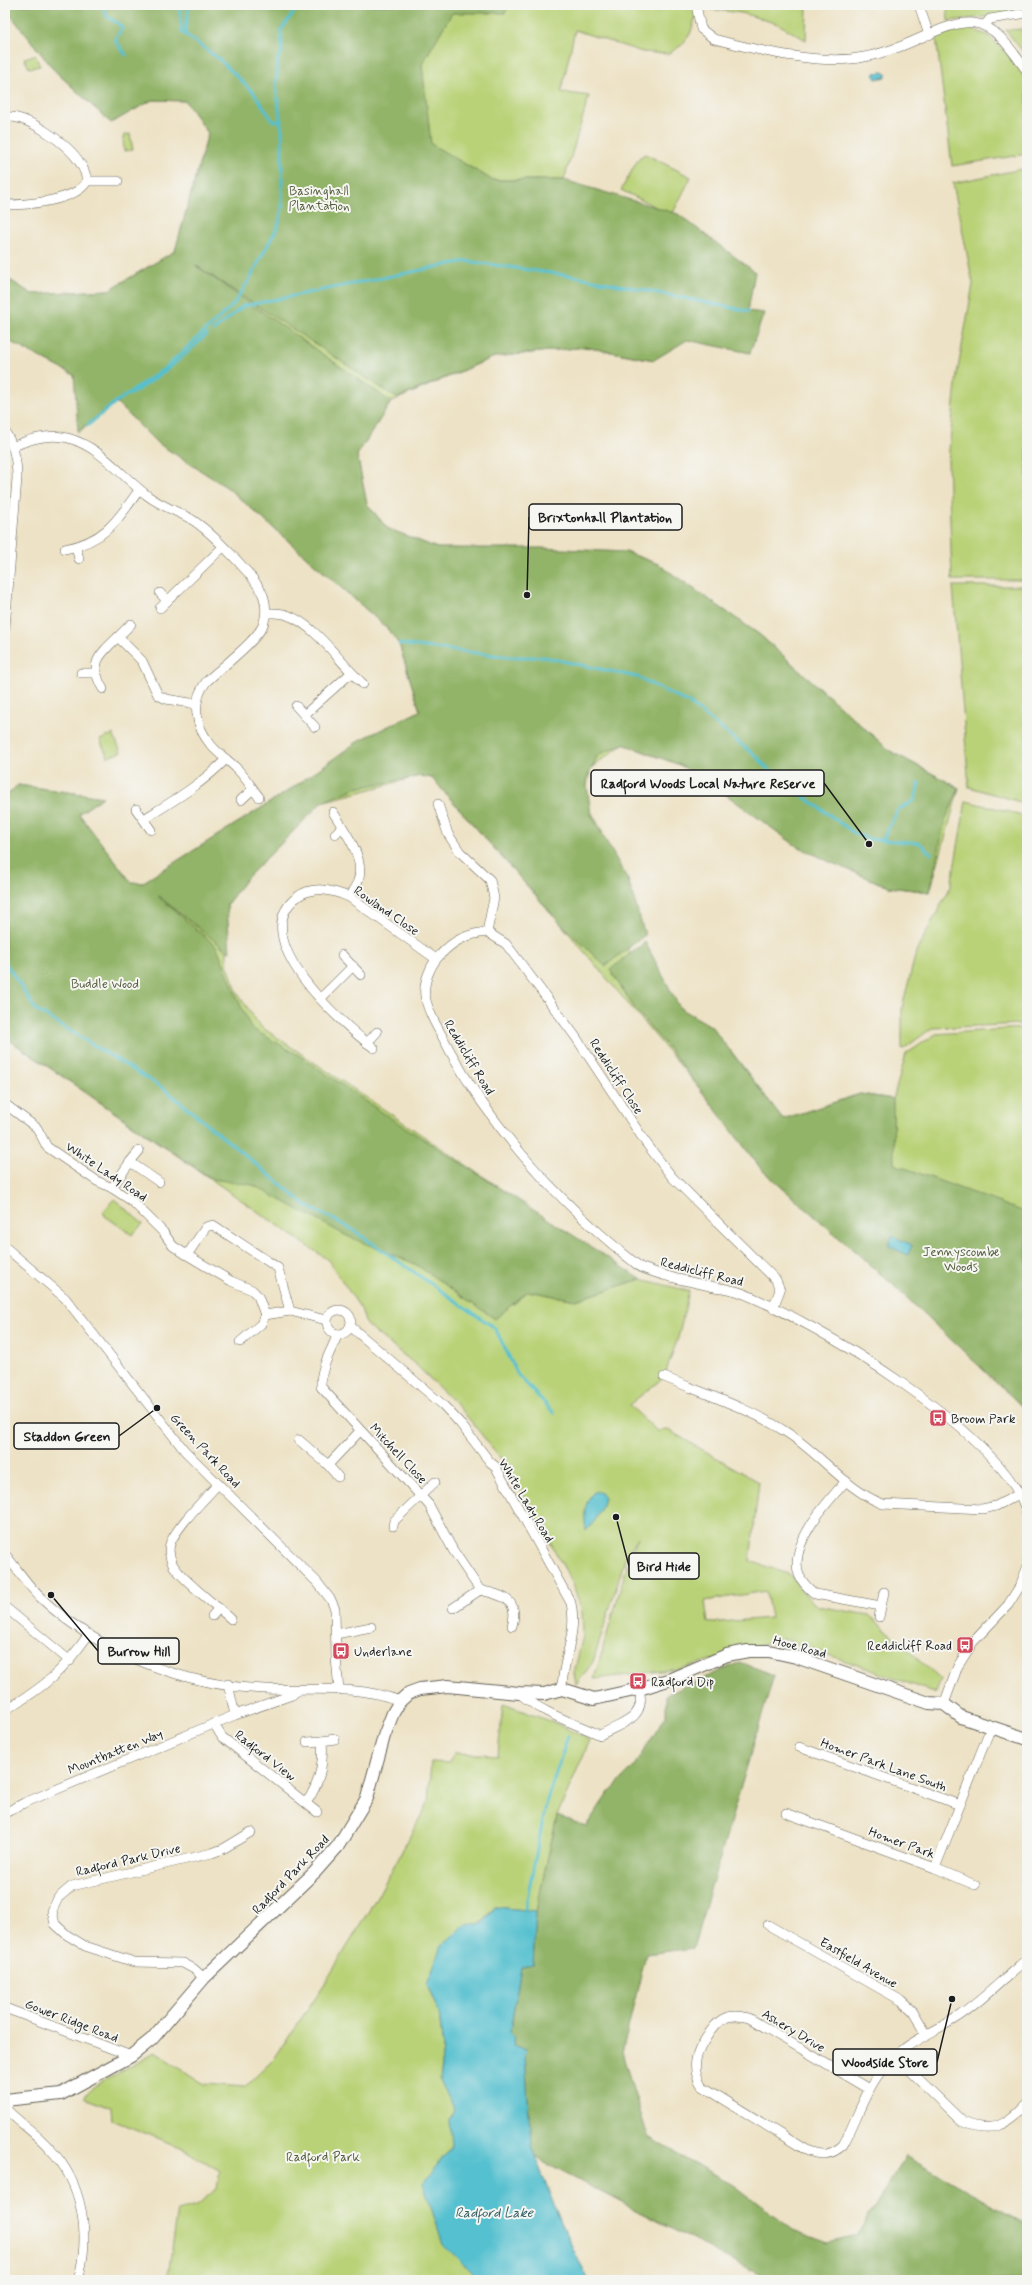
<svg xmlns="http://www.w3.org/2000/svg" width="1032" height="2285" viewBox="0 0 1032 2285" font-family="Mynerve,sans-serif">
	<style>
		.green { fill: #b9d277; stroke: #6a774a; fill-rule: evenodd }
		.forest { fill: #92b468; stroke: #576842 }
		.water { fill: #55c0cf; stroke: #386e76 }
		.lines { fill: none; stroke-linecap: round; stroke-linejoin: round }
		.stream { stroke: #55c0cf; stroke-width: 3 }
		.street-casing { stroke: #656157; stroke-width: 10 }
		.secondary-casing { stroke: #656157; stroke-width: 14 }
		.street { stroke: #fff; stroke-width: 9 }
		.secondary { stroke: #fff; stroke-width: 12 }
		.labels { text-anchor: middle; stroke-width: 4; stroke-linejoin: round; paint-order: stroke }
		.park-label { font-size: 13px; fill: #535c3c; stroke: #f6f6f2 }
		.street-label { font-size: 13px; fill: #1c1c1c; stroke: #f6f6f2 }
		.poi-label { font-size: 13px; fill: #1c1c1c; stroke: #f6f6f2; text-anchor: start }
		.water-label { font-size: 14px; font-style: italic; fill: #335e64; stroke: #f6f6f2 }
		.leader { fill: none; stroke: #1c1c1c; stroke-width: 1.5 }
		.callout-dot { fill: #1c1c1c; stroke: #f6f6f2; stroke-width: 1.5 }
		.callout { fill: #f6f6f2; stroke: #1c1c1c; stroke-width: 1.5 }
		.callout-label { font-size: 14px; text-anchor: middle; font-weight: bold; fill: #1c1c1c }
	</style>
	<rect width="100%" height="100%" fill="#f6f6f2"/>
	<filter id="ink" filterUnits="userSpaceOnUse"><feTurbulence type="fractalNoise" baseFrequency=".025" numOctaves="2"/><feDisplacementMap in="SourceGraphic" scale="8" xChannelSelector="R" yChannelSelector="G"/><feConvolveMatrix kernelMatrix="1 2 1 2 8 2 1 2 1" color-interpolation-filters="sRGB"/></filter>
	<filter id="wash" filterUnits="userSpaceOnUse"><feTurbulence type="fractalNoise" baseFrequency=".012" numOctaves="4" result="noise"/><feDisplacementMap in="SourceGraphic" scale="16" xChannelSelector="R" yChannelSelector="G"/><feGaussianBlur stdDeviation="0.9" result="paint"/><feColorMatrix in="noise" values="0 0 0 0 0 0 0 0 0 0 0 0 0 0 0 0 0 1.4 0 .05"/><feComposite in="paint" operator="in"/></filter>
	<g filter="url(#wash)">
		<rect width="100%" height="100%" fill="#ede2c5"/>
		<g class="green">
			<path d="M5,5H807L806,40L778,24L742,13L699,8L690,34L682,45L668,54L642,52L575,30L561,92L589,96L564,180H492L453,157L440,166L654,360L585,347L494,357L391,402L357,455L367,504L387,528L437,548L626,552L658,564L760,635L890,751L959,788L930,892L889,887L830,862L789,840L747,809L767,773L680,765L623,744L591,768L584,798L603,833L592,847L628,941L632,972L731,1051L783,1119L860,1094L893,1099L906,1054L936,1034L1022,1028L1027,1032V1411L891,1283L762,1170L701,1090L560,923L432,778L420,776L322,802L246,879L227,904V964L238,994L260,1026L496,1185L499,1291L514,1304L528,1291L576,1300L641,1279L689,1291L678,1338L664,1377L629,1405L657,1431L668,1430L759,1482L750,1561L791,1575L801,1591L817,1606L869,1615L941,1679L936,1693L784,1639L679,1669L594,1679L629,1559L638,1537L626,1556L593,1662L576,1685L574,1673L583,1636L582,1612L573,1584L510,1470L461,1409L416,1365L366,1325L361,1309L328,1260L5,1037V797L18,785L103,797L79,814L131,882L142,883L288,791L360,740L420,711L399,644L386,627L228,488L156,442L116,402L78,433L79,416L74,375L5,339V277L32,294L109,290L175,251L208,133L185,101L152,100L111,123L54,70L5,8ZM766,1591L771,1618L708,1623L705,1601Z"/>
			<polygon points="947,5 1027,5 1027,16 1004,15 948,21"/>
			<polygon points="967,28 988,35 1009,56 1027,81 1027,154 952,166 936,36"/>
			<polygon points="1027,29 1027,57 1006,30"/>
			<polygon points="35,55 40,66 29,68 24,58"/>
			<polygon points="130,134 133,150 124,151 123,138 124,135"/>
			<polygon points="645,154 691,177 672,215 621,190 639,158"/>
			<polygon points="1027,168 1027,580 952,580 948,460 957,374 973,284 953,183"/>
			<polygon points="953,586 1027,586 1027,804 969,787"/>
			<polygon points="113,734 121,752 108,757 100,740"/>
			<polygon points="966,801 1027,816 1027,1028 1023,1024 932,1028 902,1050 902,1008 916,952 951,886"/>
			<polygon points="114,1199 143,1224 132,1235 105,1216 103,1212"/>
			<polygon points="503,1704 553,1722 590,1740 557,1816 536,1911 495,1907 427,1984 439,2013 443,2049 439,2081 455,2110 450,2121 453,2146 423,2183 479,2280 165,2280 168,2274 178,2210 196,2205 217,2189 220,2171 183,2148 112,2120 111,2108 84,2098 93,2087 155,2052 204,2084 245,2087 274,2059 325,1983 376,1899 428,1803 431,1762 450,1763 454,1753 498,1755"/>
		</g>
		<g class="forest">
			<polygon points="5,5 510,5 505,13 452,13 422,64 431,144 492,180 564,180 678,214 755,272 748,311 764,313 750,353 687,340 654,360 585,347 494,357 397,398 195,265 391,402 357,455 367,504 387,528 437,548 541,548 626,552 658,564 760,635 890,751 959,788 945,821 930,892 889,887 830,862 795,845 710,783 680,765 623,744 598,755 586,779 591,814 628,880 645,935 605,966 560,923 432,778 420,776 356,788 322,802 246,879 227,904 230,953 158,896 217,947 236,995 251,1028 298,1055 386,1115 641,1279 576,1300 528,1291 495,1319 415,1264 347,1236 253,1185 212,1179 5,1037 5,797 18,785 103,797 79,814 131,882 142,883 288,791 360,740 420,711 399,644 386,627 228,488 156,442 116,402 78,431 74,375 5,339 5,277 32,294 109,290 175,251 208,133 185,101 152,100 111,123 54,70 5,8"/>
			<polygon points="645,942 680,1008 711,1026 783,1119 860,1094 893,1099 894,1164 1027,1213 1027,1411 891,1283 762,1170 670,1050 635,1009 610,970"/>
			<polygon points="740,1662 774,1675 693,1948 646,1954 622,2053 648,2137 734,2185 793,2230 828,2243 857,2236 905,2156 1027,2224 1027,2280 770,2280 543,2162 535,2156 531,2146 525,2055 527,2049 513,2046 510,2031 521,1967 533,1965 536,1911 557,1816 586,1826 609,1792 632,1769 666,1716 666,1695"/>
		</g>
		<g class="water">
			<polygon points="884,72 886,74 886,77 876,79 874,76 875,73"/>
			<polygon points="892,1236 912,1245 908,1255 889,1246"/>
			<path d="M594,1492H600L604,1497C602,1510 595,1522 586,1531C584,1517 583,1503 594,1492Z"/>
			<polygon points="495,1907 536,1911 533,1965 521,1967 510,2031 515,2038 513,2046 527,2049 525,2055 531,2146 561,2223 588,2280 479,2280 443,2244 423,2183 452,2146 450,2121 455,2110 439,2081 443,2049 439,2013 427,1984 441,1946 466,1924 482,1924"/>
		</g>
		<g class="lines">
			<g class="stream">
				<path d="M104,5C103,21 116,18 122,28L115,40L126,55"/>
				<polyline points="179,5 182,32 218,58 254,93 273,121 281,121"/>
				<polyline points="651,5 657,11"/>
				<polyline points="185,34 189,5"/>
				<polyline points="213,331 243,306 466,261 579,277 748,311"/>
				<path d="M129,395C159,378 183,358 207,334"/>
				<polyline points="116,402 165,368 233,305 249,280 278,226 282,209 282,131 276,87 278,58 282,52 281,30 299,5"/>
				<polyline points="87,426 117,401"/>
				<polyline points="399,644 511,657 544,657 637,677 689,703 757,757 772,773 854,833 868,839 920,843 931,854"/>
				<polyline points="883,839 898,810 915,800 919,783"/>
				<polyline points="5,962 36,1010 163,1088 307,1206 350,1228 495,1328 518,1375 554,1413"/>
				<polyline points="525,1909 547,1800 568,1736"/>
			</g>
		</g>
	</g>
	<g filter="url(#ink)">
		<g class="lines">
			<defs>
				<g id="street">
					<path d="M696,5L701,29L714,39C756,50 822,66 864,57C876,55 888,51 899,47C922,39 949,21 974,23C997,25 1014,54 1027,71"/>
					<polyline points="919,5 929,35"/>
					<polyline points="984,26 990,19 1027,13"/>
					<path d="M5,117C27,114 69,145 80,163C84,169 86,174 87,181"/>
					<path d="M5,205C26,205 77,201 87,181H118"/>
					<path d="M5,432C14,445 17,463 17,478L5,628"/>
					<path d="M12,447C29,439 49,433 68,438C101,447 121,476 148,496C161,506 177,511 191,519C209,530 258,578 264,598C266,605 266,615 264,622C261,638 219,669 206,682C191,702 195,726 211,745C218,754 230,761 238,770C246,778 252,788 259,797"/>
					<polyline points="76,547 79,559"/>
					<path d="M65,549C105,541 117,521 139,490"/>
					<polyline points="160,593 167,601"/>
					<polyline points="160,608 223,547"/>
					<path d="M266,613C272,613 281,612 287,615C316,625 340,663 363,684"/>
					<polyline points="118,637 131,624"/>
					<polyline points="81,673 95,673"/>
					<path d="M103,689C88,664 99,655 118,637L142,661L158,695L166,699L196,704"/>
					<polyline points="296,706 315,727"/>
					<polyline points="304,715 351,673"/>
					<polyline points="241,800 253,789"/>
					<polyline points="438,804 448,834 460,852 490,880 494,898 487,932"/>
					<polyline points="136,809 151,830"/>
					<path d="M333,812C344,830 366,858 358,881C356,886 352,892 349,897"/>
					<path d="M144,819C173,801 202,784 226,759"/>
					<polyline points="335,834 342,827"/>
					<polyline points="342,955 361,975"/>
					<polyline points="321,998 353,966"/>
					<polyline points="367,1043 377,1032"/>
					<path d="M374,1048C342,1024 244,938 297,897C313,885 332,890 349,897L436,959"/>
					<polyline points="5,1104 37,1128 47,1147 97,1181 112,1188 132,1201 163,1232 173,1246 187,1255 206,1227 213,1225 278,1268 290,1311 326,1320"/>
					<polyline points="130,1162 139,1151"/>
					<polyline points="112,1188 130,1162 159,1182"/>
					<polyline points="5,1247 65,1298 185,1451 317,1582 331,1600 335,1609 336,1658 339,1690"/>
					<polyline points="187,1255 231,1281 252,1290 258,1296 265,1315 290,1311"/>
					<path d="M773,1308L780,1290L776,1280L672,1177L646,1143L575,1036L546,997L506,944L487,932C467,934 454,940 440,955C431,964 423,982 425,996C429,1016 441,1033 450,1051C497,1136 564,1207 640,1267C662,1276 686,1281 710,1286C719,1288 730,1289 739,1292C811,1319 1012,1438 1027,1515"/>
					<circle cx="339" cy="1322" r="12"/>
					<path d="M350,1326L443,1405L459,1422L490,1462L495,1466L571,1603C578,1633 562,1660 562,1689"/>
					<path d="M338,1334C331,1351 320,1368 321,1387L429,1505L453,1550L480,1590C502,1595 520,1599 512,1626"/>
					<polyline points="240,1342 261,1324 265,1315"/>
					<path d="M664,1377C705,1394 749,1408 786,1432C820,1453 846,1490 883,1504L982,1509L996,1506L1019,1494"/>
					<polyline points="299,1440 328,1465 360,1431"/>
					<polyline points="328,1465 338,1477"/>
					<path d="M846,1481C828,1501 788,1544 799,1575C802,1582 809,1589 815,1594L881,1606"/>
					<path d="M218,1484C205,1499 176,1527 170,1544C168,1550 170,1559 173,1565C181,1579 218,1607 231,1619"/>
					<polyline points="393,1526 394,1521 435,1482"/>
					<path d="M5,1554C17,1569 28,1586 42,1599C100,1653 185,1686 265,1689C310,1691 357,1684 400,1701"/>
					<polyline points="5,1607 70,1661"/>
					<polyline points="453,1608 480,1590"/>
					<polyline points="212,1616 219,1608"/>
					<polyline points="879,1617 884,1592"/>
					<polyline points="336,1634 371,1627"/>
					<polyline points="228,1684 235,1715"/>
					<path d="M519,1693C543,1714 572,1722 600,1735C622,1723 647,1719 639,1689"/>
					<polyline points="944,1704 958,1666 973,1642 1008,1605 1020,1586 1027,1568"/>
					<path d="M5,1710C44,1688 63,1671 89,1634"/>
					<polyline points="214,1724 222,1737 317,1812"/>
					<polyline points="307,1742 322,1741"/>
					<polyline points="799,1747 960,1805"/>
					<path d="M306,1803C319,1785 324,1763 322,1741L335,1739"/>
					<polyline points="5,1813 24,1803 235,1715 292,1695 298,1690"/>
					<polyline points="786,1813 935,1868 991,1727"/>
					<polyline points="935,1868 975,1885"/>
					<polyline points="768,1925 902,2001 913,2011 926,2033"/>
					<polyline points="204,1978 194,1969 183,1963 134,1962 85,1946 67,1935 55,1924 52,1911 58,1898 72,1886 212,1853 223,1849 251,1832"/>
					<polyline points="5,2008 131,2056"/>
					<path d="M895,2056L963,2122C991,2134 1008,2125 1027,2104"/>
					<path d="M869,2089L749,2018C726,2012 717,2020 706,2038C695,2055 691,2068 702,2086L806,2150C821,2156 831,2156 843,2145C856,2122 863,2095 879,2074C904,2041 927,2037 959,2016C983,2000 1005,1977 1027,1959"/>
					<path d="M6,2100L7,2110C21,2124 37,2134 50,2149C83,2183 91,2235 78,2280"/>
				</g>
				<polyline id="secondary" points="5,2100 61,2094 131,2056 152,2039 204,1978 315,1872 338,1846 367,1798 384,1736 393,1713 400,1701 409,1693 420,1689 448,1686 519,1693 544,1694 562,1689 594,1699 639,1689 671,1679 727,1655 748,1651 769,1651 796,1657 929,1703 944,1704 961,1717 1027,1739"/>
			</defs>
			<use href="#street" class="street-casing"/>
			<use href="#secondary" class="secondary-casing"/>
			<use href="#street" class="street"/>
			<use href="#secondary" class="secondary"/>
		</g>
	</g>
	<defs>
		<symbol id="bus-square" viewBox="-11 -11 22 22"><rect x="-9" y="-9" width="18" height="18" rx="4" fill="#d1495b" stroke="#f6f6f2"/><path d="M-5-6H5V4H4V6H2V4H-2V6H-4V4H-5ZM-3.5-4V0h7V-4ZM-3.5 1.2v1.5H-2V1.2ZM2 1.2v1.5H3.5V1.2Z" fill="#fff"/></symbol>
	</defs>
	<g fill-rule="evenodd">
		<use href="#bus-square" x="928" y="1408" width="20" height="20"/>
		<use href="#bus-square" x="955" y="1635" width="20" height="20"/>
		<use href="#bus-square" x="331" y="1641" width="20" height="20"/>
		<use href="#bus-square" x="628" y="1671" width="20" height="20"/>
	</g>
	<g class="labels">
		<g class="park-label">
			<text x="319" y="195">Basinghall<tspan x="319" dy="15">Plantation</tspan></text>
			<text x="105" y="988">Buddle Wood</text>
			<text x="961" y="1256">Jennyscombe<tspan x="961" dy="15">Woods</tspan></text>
			<text x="323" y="2161">Radford Park</text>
		</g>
		<g class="street-label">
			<text transform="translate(387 910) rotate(35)" y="5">Rowland Close</text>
			<text transform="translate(470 1057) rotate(59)" y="5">Reddicliff Road</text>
			<text transform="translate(617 1076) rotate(57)" y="5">Reddicliff Close</text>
			<text transform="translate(107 1171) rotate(34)" y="5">White Lady Road</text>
			<text transform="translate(702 1271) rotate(14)" y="5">Reddicliff Road</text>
			<text transform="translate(206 1450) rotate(47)" y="5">Green Park Road</text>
			<text transform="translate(399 1453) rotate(47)" y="5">Mitchell Close</text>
			<text transform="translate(527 1500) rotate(59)" y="5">White Lady Road</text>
			<text transform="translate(800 1646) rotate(15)" y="5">Hooe Road</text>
			<text transform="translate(115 1751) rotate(-22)" y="5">Mountbatten Way</text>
			<text transform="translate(266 1755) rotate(38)" y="5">Radford View</text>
			<text transform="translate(884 1764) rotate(20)" y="5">Homer Park Lane South</text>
			<text transform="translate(902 1842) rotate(20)" y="5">Homer Park</text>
			<text transform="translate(128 1859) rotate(-13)" y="5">Radford Park Drive</text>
			<text transform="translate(290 1874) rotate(-46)" y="5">Radford Park Road</text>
			<text transform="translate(859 1962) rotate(30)" y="5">Eastfield Avenue</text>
			<text transform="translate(72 2020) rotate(21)" y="5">Gower Ridge Road</text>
			<text transform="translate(794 2030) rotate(31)" y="5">Ashery Drive</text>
		</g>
		<g class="poi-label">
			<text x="951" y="1423">Broom Park</text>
			<text x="952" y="1650" text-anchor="end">Reddicliff Road</text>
			<text x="354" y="1656">Underlane</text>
			<text x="651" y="1686">Radford Dip</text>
		</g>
		<g class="water-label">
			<text x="494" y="2217">Radford Lake</text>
		</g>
	</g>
	<path class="leader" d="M527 595L529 517M869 844L824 783M157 1408L119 1436M616 1517L629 1566M51 1595L98 1651M952 1999L937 2062"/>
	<g class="callout-dot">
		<circle cx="527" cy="595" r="4"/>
		<circle cx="869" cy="844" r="4"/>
		<circle cx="157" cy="1408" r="4"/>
		<circle cx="616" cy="1517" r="4"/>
		<circle cx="51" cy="1595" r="4"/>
		<circle cx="952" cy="1999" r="4"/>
	</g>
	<g class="callout">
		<rect x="529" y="504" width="153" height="26" rx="4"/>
		<rect x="591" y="770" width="233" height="26" rx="4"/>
		<rect x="14" y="1423" width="105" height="26" rx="4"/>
		<rect x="629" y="1553" width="70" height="26" rx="4"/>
		<rect x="98" y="1638" width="81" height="26" rx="4"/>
		<rect x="833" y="2049" width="104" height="26" rx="4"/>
	</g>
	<g class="callout-label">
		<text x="605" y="522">Brixtonhall Plantation</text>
		<text x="708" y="788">Radford Woods Local Nature Reserve</text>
		<text x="67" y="1441">Staddon Green</text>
		<text x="664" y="1571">Bird Hide</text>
		<text x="139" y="1656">Burrow Hill</text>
		<text x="885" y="2067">Woodside Store</text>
	</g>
	<rect width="1032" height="2285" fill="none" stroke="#f6f6f2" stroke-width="20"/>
</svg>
